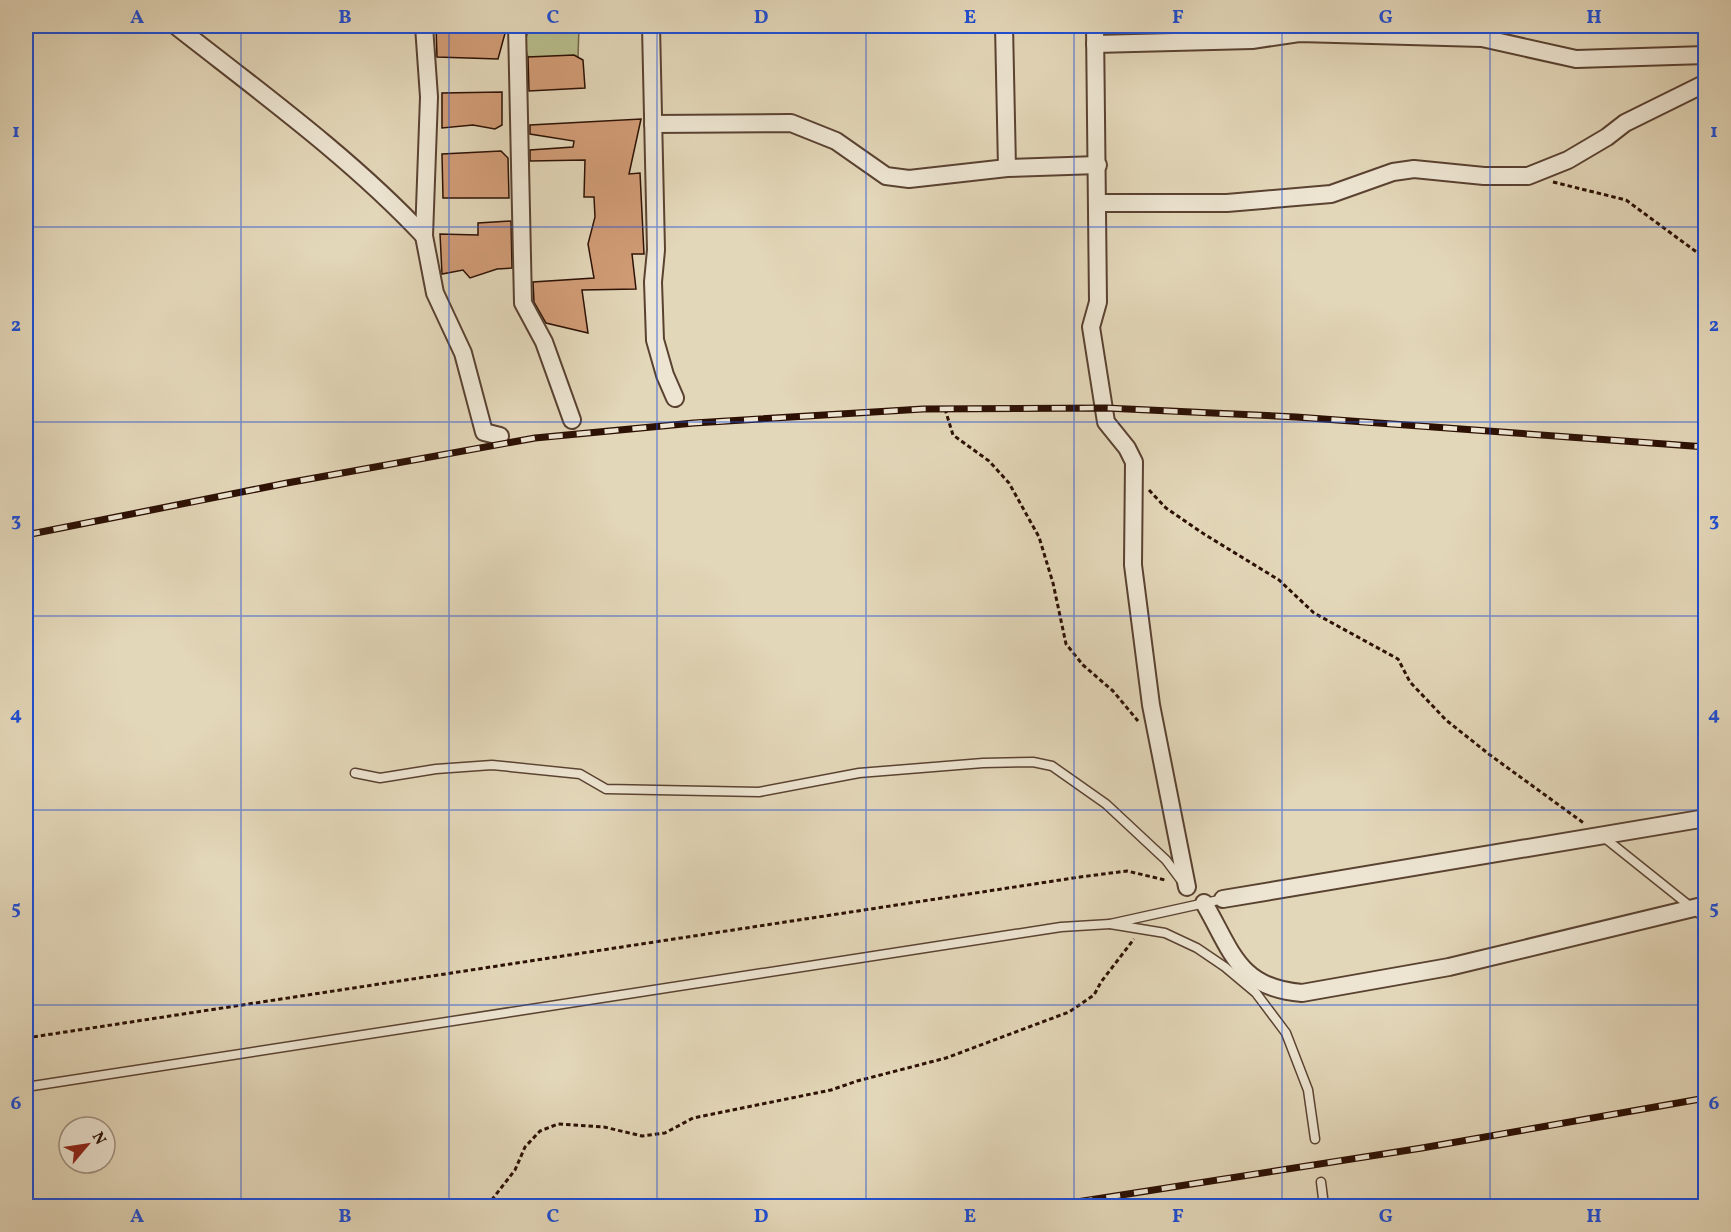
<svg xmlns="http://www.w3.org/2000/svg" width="1731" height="1232" viewBox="0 0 1731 1232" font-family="Vollkorn,serif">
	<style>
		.green { fill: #b8bd8c; stroke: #726648; stroke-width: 1.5 }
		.building { fill: #d19c76; stroke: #2c1004; stroke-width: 1.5 }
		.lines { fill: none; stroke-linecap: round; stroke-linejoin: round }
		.service-casing { stroke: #5a4231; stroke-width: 11 }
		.minor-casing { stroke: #5a4231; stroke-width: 20 }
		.path { stroke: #2c1004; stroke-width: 3; stroke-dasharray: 4.5 3; stroke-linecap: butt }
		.service { stroke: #ede5d2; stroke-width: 8 }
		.minor { stroke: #ede5d2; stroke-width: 16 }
		.rail-casing { stroke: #2c1004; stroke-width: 7 }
		.rail { stroke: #ede5d2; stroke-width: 4.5; stroke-dasharray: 14; stroke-linecap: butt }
		.grid { fill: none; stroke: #1d4ed8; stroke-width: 1.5; stroke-opacity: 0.55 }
		.neatline { fill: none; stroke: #1d4ed8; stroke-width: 2 }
		.grid-label { font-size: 20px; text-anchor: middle; font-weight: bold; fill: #1d4ed8 }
	</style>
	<rect width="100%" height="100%" fill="#e3d7b9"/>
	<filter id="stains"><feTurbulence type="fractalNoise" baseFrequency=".00333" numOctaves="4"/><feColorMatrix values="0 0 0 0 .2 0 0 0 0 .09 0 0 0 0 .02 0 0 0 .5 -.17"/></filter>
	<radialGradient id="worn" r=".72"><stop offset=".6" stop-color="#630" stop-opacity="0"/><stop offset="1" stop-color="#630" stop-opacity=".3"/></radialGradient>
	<polygon class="green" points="530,26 579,26 578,57 528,57 524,44"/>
	<g class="building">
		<polygon points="436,26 507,26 498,59 437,57"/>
		<polygon points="574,55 583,60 585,88 529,91 528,57"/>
		<polygon points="502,92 502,125 495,129 473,125 442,128 442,93"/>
		<polygon points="641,119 629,174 640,173 644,254 632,254 636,289 582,290 588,333 546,323 534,302 533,282 594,278 588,244 595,217 594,197 584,197 585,160 530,161 530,150 573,147 574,141 530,134 530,125"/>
		<polygon points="501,151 508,158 509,198 443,198 442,154"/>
		<polygon points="511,221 512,268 497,269 470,278 463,270 442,274 440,234 478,235 478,223"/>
	</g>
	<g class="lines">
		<defs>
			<g id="service">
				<polyline points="355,773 380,778 436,769 492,765 580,774 606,789 759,792 859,773 983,763 1033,762 1052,766 1106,804 1166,860 1181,880"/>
				<polyline points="1601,835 1706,919"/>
				<polyline points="1223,899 1110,924 1165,933 1197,948 1225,967 1256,993 1286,1033 1308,1090 1315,1139"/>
				<polyline points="26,1087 1061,927 1110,924"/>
				<polyline points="1321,1182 1324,1206"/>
			</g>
			<g id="minor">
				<path d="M176,26C260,92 351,158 424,236"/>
				<polyline points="424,26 429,97 424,236 435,293 463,353 484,432 500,436"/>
				<polyline points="517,26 523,303 544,342 572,420"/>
				<polyline points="651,26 656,250 653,282 655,340 665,375 675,398"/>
				<polyline points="1004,26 1007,168"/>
				<polyline points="1095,26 1098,302 1091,327 1106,422 1127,448 1134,462 1133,565 1151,705 1187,887"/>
				<polyline points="1095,44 1252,40 1299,33 1482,38 1576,59 1706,55"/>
				<polyline points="653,124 791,123 836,141 886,176 909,179 1007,168 1098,165"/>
				<polyline points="1099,203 1227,203 1331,194 1393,172 1414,169 1484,176 1528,176 1568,160 1607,137 1625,123 1706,83"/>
				<polyline points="1223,899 1706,818"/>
				<path d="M1204,903C1232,951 1238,988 1302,993L1449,967L1706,905"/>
			</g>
		</defs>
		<use href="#service" class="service-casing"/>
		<use href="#minor" class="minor-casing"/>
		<g class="path">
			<polyline points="1553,182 1626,200 1706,259"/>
			<polyline points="945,409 953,435 989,461 1009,483 1039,537 1053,583 1066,644 1083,665 1113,691 1138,721"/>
			<polyline points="1149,490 1166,508 1204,534 1279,580 1314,613 1398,659 1410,682 1446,720 1490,755 1585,824"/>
			<polyline points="26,1038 1080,877 1127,871 1165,880"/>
			<polyline points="487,1206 515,1170 525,1147 540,1131 558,1124 604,1127 642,1136 665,1133 693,1118 831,1090 857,1081 946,1058 1069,1012 1094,995 1101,982 1134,939"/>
		</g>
		<use href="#service" class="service"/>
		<use href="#minor" class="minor"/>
		<defs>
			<g id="rail">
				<polyline points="26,535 287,483 535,438 694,423 923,409 1106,408 1296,417 1706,447"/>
				<polyline points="1051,1206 1422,1148 1706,1098"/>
			</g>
		</defs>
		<use href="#rail" class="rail-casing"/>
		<use href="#rail" class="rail"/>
	</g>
	<path class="grid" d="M241,26V1206M449,26V1206M657,26V1206M866,26V1206M1074,26V1206M1282,26V1206M1490,26V1206M26,227H1706M26,422H1706M26,616H1706M26,810H1706M26,1005H1706"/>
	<rect width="1731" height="1232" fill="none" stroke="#e3d7b9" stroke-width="66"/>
	<g transform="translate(87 1145) rotate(61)"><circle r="28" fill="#ede5d2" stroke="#a09080" stroke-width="1.5"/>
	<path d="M0-4.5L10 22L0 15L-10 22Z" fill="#8f2418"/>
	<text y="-9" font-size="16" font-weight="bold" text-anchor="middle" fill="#2c1004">N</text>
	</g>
	<rect x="33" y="33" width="1665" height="1166" class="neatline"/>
	<g class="grid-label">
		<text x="137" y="23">A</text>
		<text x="345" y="23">B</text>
		<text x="553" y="23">C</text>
		<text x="761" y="23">D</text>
		<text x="970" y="23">E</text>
		<text x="1178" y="23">F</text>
		<text x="1386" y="23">G</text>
		<text x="1594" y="23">H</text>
		<text x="16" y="137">1</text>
		<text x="1714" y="137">1</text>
		<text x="16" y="331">2</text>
		<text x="1714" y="331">2</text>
		<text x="16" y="526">3</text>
		<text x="1714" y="526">3</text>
		<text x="16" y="720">4</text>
		<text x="1714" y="720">4</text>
		<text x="16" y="914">5</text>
		<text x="1714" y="914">5</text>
		<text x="16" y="1109">6</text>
		<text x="1714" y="1109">6</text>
		<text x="137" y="1222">A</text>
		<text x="345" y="1222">B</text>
		<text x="553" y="1222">C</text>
		<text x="761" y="1222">D</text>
		<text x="970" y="1222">E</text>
		<text x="1178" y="1222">F</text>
		<text x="1386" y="1222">G</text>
		<text x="1594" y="1222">H</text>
	</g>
	<rect width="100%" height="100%" filter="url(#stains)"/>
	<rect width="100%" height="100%" fill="url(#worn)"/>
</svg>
